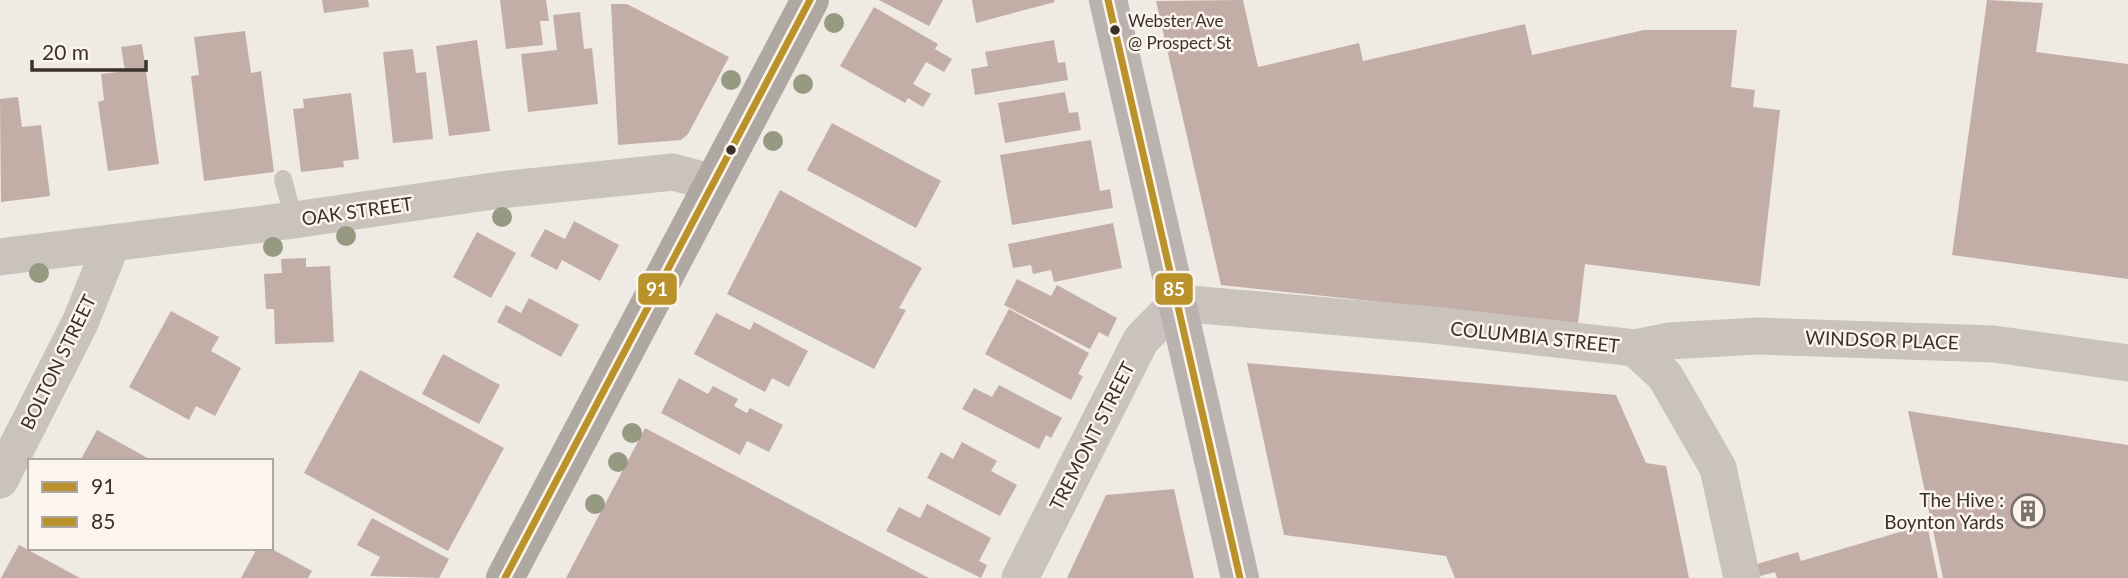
<svg xmlns="http://www.w3.org/2000/svg" width="2128" height="578" viewBox="0 0 2128 578" font-family="Lato,sans-serif">
	<style>
		.building { fill: #c3aea7 }
		.lines { fill: none; stroke-linecap: round; stroke-linejoin: round }
		.service { stroke: #c9c2bd; stroke-width: 18 }
		.minor { stroke: #c9c2bd; stroke-width: 37 }
		.secondary { stroke: #b9b2ae; stroke-width: 38 }
		.primary { stroke: #aea7a2; stroke-width: 38 }
		.bus-1-casing { stroke: #fbf5ee; stroke-width: 12 }
		.bus-2-casing { stroke: #fbf5ee; stroke-width: 12 }
		.bus-1 { stroke: #ba922c; stroke-width: 7 }
		.bus-2 { stroke: #ba922c; stroke-width: 7 }
		.tree { fill: #959a81 }
		.bus-dot { fill: #3b302b; stroke: #fbf5ee; stroke-width: 2.5 }
		.labels { text-anchor: middle; stroke-width: 5; stroke-linejoin: round; paint-order: stroke }
		.bus-label { font-size: 17px; fill: #3b302b; stroke: #fbf5ee; text-anchor: start }
		.street-label { font-size: 19px; fill: #3b302b; stroke: #fbf5ee }
		.poi-label { font-size: 19px; fill: #3b302b; stroke: #fbf5ee; text-anchor: end }
		.line-badge { stroke: #fbf5ee; stroke-width: 2.5 }
		.badge-label { font-size: 19px; text-anchor: middle; font-weight: bold; fill: #fff }
	</style>
	<rect width="100%" height="100%" fill="#f0eae5"/>
	<g class="building">
		<polygon points="322,0 368,0 369,7 324,13"/>
		<polygon points="500,0 546,0 549,21 540,21 543,45 506,49"/>
		<polygon points="879,0 943,0 929,26"/>
		<polygon points="972,0 1054,0 1055,2 976,23"/>
		<polygon points="1243,0 1258,67 1359,43 1363,61 1525,24 1532,55 1644,30 1737,30 1731,87 1755,90 1753,107 1780,110 1760,286 1585,264 1578,323 1221,285 1156,1"/>
		<polygon points="1987,0 2043,3 2036,52 2128,64 2128,279 1952,255"/>
		<polygon points="611,4 627,4 729,57 688,134 681,140 618,145"/>
		<polygon points="874,7 938,44 935,49 952,59 944,72 926,62 913,84 931,94 923,107 908,98 905,103 840,66"/>
		<polygon points="580,12 584,49 592,48 598,104 528,112 521,54 557,50 553,15"/>
		<polygon points="245,31 251,73 261,71 274,172 204,181 191,76 199,75 194,37"/>
		<polygon points="477,40 490,131 449,136 436,46"/>
		<polygon points="1054,40 1058,63 1065,62 1068,80 975,95 971,69 988,66 985,52"/>
		<polygon points="142,44 159,164 108,171 98,102 104,100 101,74 125,71 121,47"/>
		<polygon points="413,49 416,73 426,72 433,139 393,143 383,52"/>
		<polygon points="1065,92 1069,113 1078,112 1081,130 1005,143 998,103"/>
		<polygon points="351,93 359,159 343,161 344,167 301,172 293,109 304,108 303,99"/>
		<polygon points="18,97 22,127 41,125 50,196 1,202 0,99"/>
		<polygon points="832,123 941,181 916,228 807,170"/>
		<polygon points="1091,140 1100,191 1110,189 1113,208 1012,225 1000,155"/>
		<polygon points="780,190 922,268 899,308 906,310 874,369 727,294"/>
		<polygon points="574,221 619,245 600,281 562,260 557,270 530,256 545,229 565,239"/>
		<polygon points="1113,223 1122,268 1054,282 1051,270 1033,274 1031,265 1013,268 1008,244"/>
		<polygon points="477,232 516,253 491,298 453,277"/>
		<polygon points="306,258 306,267 330,266 334,342 275,344 274,309 266,309 264,274 282,273 281,259"/>
		<polygon points="1017,279 1051,296 1057,285 1117,318 1108,337 1099,332 1090,349 1004,305"/>
		<polygon points="529,298 579,325 561,357 497,322 506,305 521,313"/>
		<polygon points="1009,309 1089,353 1078,374 1083,376 1071,400 985,354"/>
		<polygon points="171,311 219,337 211,351 241,368 215,416 196,406 189,420 129,387"/>
		<polygon points="716,313 750,330 754,322 808,351 789,387 772,378 765,392 694,354"/>
		<polygon points="443,354 500,385 479,424 422,394"/>
		<polygon points="1247,363 1616,395 1646,463 1666,466 1689,578 1455,578 1446,556 1284,535"/>
		<polygon points="360,370 504,448 448,551 304,473"/>
		<polygon points="679,378 708,394 713,386 738,399 734,406 747,413 750,408 783,425 769,452 747,441 740,455 661,413"/>
		<polygon points="999,385 1062,418 1051,438 1046,435 1039,449 962,409 974,388 992,397"/>
		<polygon points="1908,411 2128,445 2128,578 1943,578"/>
		<polygon points="645,428 929,578 566,578"/>
		<polygon points="97,430 153,461 80,461"/>
		<polygon points="962,442 997,461 991,471 1017,485 1000,516 927,478 941,452 953,459"/>
		<polygon points="1174,489 1194,578 1067,578 1106,495"/>
		<polygon points="927,504 991,538 979,561 987,565 981,578 886,531 899,507 920,518"/>
		<polygon points="372,518 449,559 439,578 370,576 380,557 357,545"/>
		<polygon points="1927,524 1938,578 1777,578 1775,572 1760,576 1757,564 1798,552 1801,561"/>
		<polygon points="19,545 80,578 1,578"/>
		<polygon points="257,548 270,548 312,571 308,578 241,578"/>
	</g>
	<g class="lines">
		<polyline class="service" points="283,179 294,220"/>
		<g class="minor">
			<polyline points="0,257 294,220 500,190 673,172 714,183"/>
			<polyline points="1635,348 1668,341 1758,336 1994,344 2128,363"/>
			<polyline points="0,480 80,323 112,243"/>
			<polyline points="1020,578 1141,340 1177,303 1433,325 1635,348 1665,376 1718,468 1742,578"/>
		</g>
		<polyline class="secondary" points="1108,0 1240,578"/>
		<polyline class="primary" points="505,578 810,0"/>
		<defs>
			<polyline id="bus-1" points="505,578 810,0"/>
			<polyline id="bus-2" points="1108,0 1240,578"/>
		</defs>
		<use href="#bus-1" class="bus-1-casing"/>
		<use href="#bus-2" class="bus-2-casing"/>
		<use href="#bus-1" class="bus-1"/>
		<use href="#bus-2" class="bus-2"/>
	</g>
	<g class="tree">
		<circle cx="834" cy="23" r="10"/>
		<circle cx="731" cy="80" r="10"/>
		<circle cx="803" cy="84" r="10"/>
		<circle cx="773" cy="141" r="10"/>
		<circle cx="502" cy="217" r="10"/>
		<circle cx="346" cy="236" r="10"/>
		<circle cx="273" cy="247" r="10"/>
		<circle cx="39" cy="273" r="10"/>
		<circle cx="632" cy="433" r="10"/>
		<circle cx="618" cy="462" r="10"/>
		<circle cx="595" cy="504" r="10"/>
	</g>
	<defs>
		<symbol id="building-ring" viewBox="-11 -11 22 22"><circle r="9.5" fill="#fbf5ee" stroke="#7a716c" stroke-width="1.5"/><path d="M-4-6H4V6H1V3H-1V6H-4ZM-2.5-4.3h1.7v1.8h-1.7ZM.8-4.3h1.7v1.8H.8ZM-2.5-1h1.7V.8h-1.7ZM.8-1h1.7V.8H.8Z" fill="#7a716c"/></symbol>
	</defs>
	<g fill-rule="evenodd">
		<use href="#building-ring" x="2009" y="492" width="38" height="38"/>
	</g>
	<g class="bus-dot">
		<circle cx="1115" cy="30" r="6"/>
		<circle cx="731" cy="150" r="6"/>
	</g>
	<g class="labels">
		<g class="bus-label">
			<text x="1128" y="27">Webster Ave<tspan x="1128" dy="22">@ Prospect St</tspan></text>
		</g>
		<g class="street-label">
			<text transform="translate(357 211) rotate(-8)" y="7">OAK STREET</text>
			<text transform="translate(1535 337) rotate(6)" y="7">COLUMBIA STREET</text>
			<text transform="translate(1882 340) rotate(2)" y="7">WINDSOR PLACE</text>
			<text transform="translate(58 362) rotate(-64)" y="7">BOLTON STREET</text>
			<text transform="translate(1092 436) rotate(-63)" y="7">TREMONT STREET</text>
		</g>
		<g class="poi-label">
			<text x="2004" y="507">The Hive :<tspan x="2004" dy="22">Boynton Yards</tspan></text>
		</g>
	</g>
	<g class="line-badge">
		<rect x="637" y="272" width="41" height="34" rx="7" fill="#ba922c"/>
		<rect x="1154" y="272" width="40" height="34" rx="7" fill="#ba922c"/>
	</g>
	<g class="badge-label">
		<text x="657" y="296">91</text>
		<text x="1174" y="296">85</text>
	</g>
	<rect x="28" y="459" width="245" height="91" fill="#fbf5ee" stroke="#aea6a0" stroke-width="2"/>
	<rect x="42" y="482" width="35" height="10" fill="#ba922c" stroke="#aea6a0" stroke-width="2"/>
	<text x="91" y="494" font-size="21" fill="#3b302b">91</text>
	<rect x="42" y="517" width="35" height="10" fill="#ba922c" stroke="#aea6a0" stroke-width="2"/>
	<text x="91" y="529" font-size="21" fill="#3b302b">85</text>
	<path d="M32 60v10h114v-10" fill="none" stroke="#3b302b" stroke-width="3.5"/>
	<text x="42" y="60" font-size="21" fill="#3b302b" stroke="#fbf5ee" stroke-width="5" paint-order="stroke">20 m</text>
</svg>
